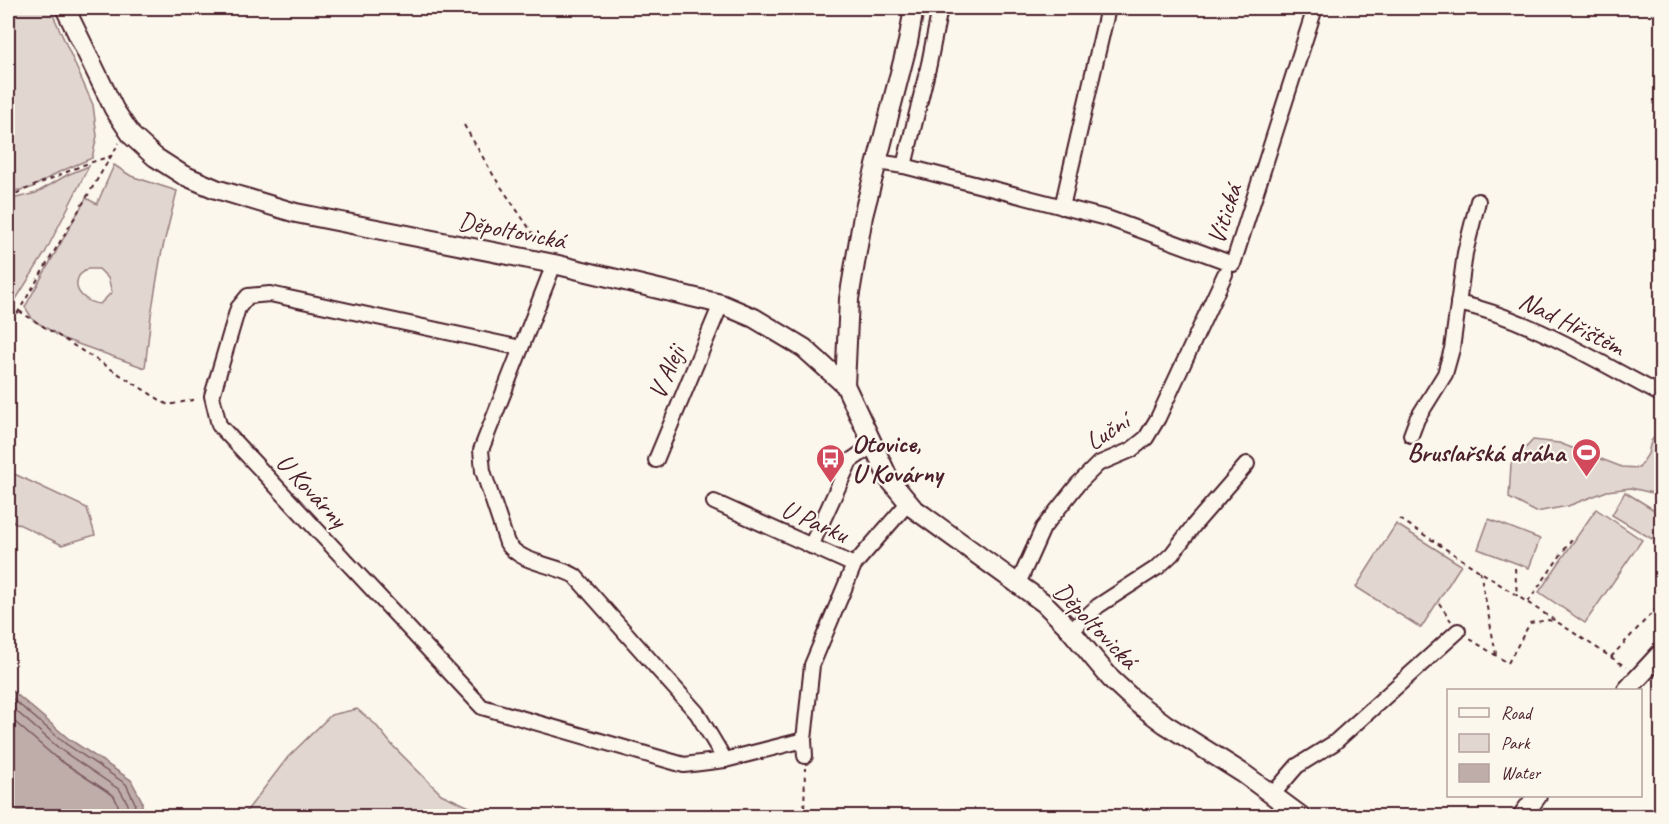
<svg xmlns="http://www.w3.org/2000/svg" width="1669" height="824" viewBox="0 0 1669 824" font-family="Caveat,sans-serif">
	<style>
		.green { fill: #e2d7d0; stroke: #967b7e; stroke-width: 1.5; fill-rule: evenodd }
		.water { fill: #bfadaa; stroke: #907477; stroke-width: 1.5 }
		.lines { fill: none; stroke-linecap: round; stroke-linejoin: round }
		.shore { stroke: #79585e; stroke-width: 1.5 }
		.minor-casing { stroke: #4a1f2b; stroke-width: 18 }
		.tertiary-casing { stroke: #4a1f2b; stroke-width: 22 }
		.path { stroke: #4a1f2b; stroke-width: 2; stroke-dasharray: 4.5 4.5; stroke-linecap: butt }
		.minor { stroke: #fbf7ec; stroke-width: 14 }
		.tertiary { stroke: #fbf7ec; stroke-width: 18 }
		.labels { text-anchor: middle; stroke-width: 4.5; stroke-linejoin: round; paint-order: stroke }
		.street-label { font-size: 26px; fill: #4a1f2b; stroke: #fbf7ec }
		.poi-label { font-size: 26px; font-weight: bold; fill: #4a1f2b; stroke: #fbf7ec; text-anchor: start }
	</style>
	<rect width="100%" height="100%" fill="#fbf7ec"/>
	<filter id="ink" filterUnits="userSpaceOnUse"><feTurbulence type="fractalNoise" baseFrequency=".0167" numOctaves="2"/><feDisplacementMap in="SourceGraphic" scale="12" xChannelSelector="R" yChannelSelector="G"/><feConvolveMatrix kernelMatrix="1 2 1 2 8 2 1 2 1" color-interpolation-filters="sRGB"/></filter>
	<g filter="url(#ink)">
		<g class="green">
			<polygon points="8,8 50,8 93,105 97,136 92,158 57,173 31,188 8,192"/>
			<path d="M114,165L131,176L177,191L161,255L151,315L145,368L64,339L33,320L25,307L86,198L97,204ZM87,269H99L108,278L112,292L100,304C87,303 71,291 79,276C81,273 84,272 87,269Z"/>
			<polygon points="89,166 45,253 8,312 8,200 36,193 67,175"/>
			<polygon points="1661,430 1661,495 1631,488 1607,491 1568,506 1536,512 1509,498 1511,464 1533,440 1559,443 1622,467 1639,468 1648,454 1651,441"/>
			<polygon points="8,471 87,508 95,535 62,545 10,520 8,517"/>
			<polygon points="1625,492 1661,514 1661,524 1652,539 1612,515"/>
			<polygon points="1596,509 1642,540 1585,623 1539,592"/>
			<polygon points="1489,519 1540,539 1529,568 1478,549"/>
			<polygon points="1396,524 1461,565 1421,628 1356,587"/>
			<polygon points="357,709 375,724 393,746 441,794 489,816 245,816 245,813 288,757 331,715"/>
		</g>
		<polygon class="water" points="8,687 69,739 131,780 142,801 142,810 138,816 8,816"/>
		<g class="lines">
			<g class="shore">
				<polyline points="8,695 66,744 126,784 135,803 133,816"/>
				<polyline points="8,704 61,750 120,790 128,804 125,816"/>
				<polyline points="8,716 55,757 114,796 118,805 116,816"/>
			</g>
			<defs>
				<g id="minor">
					<polyline points="877,162 904,166 1110,219 1233,264 1315,8"/>
					<polyline points="904,166 929,64 940,8"/>
					<polyline points="1062,207 1108,8"/>
					<path d="M554,264L481,450L483,471L507,543C521,564 554,564 575,576L697,713L725,760"/>
					<path d="M1458,303C1531,319 1596,361 1662,395"/>
					<polyline points="521,348 270,294 248,296 238,308 212,396 219,425 482,707 684,765 725,760 804,740"/>
					<polyline points="1411,435 1417,419 1445,374 1452,349 1465,253 1478,201"/>
					<polyline points="656,460 721,304"/>
					<polyline points="714,502 854,565"/>
					<polyline points="811,546 850,461 872,446"/>
					<polyline points="1017,586 1043,528 1078,484 1098,464 1131,450 1146,438 1158,418 1225,274"/>
					<polyline points="1071,631 1098,606 1158,567 1172,554 1194,525 1247,464"/>
					<polyline points="805,756 804,740 812,665 854,565 908,503"/>
					<polyline points="1272,795 1297,766 1334,743 1458,631"/>
				</g>
				<g id="tertiary">
					<polyline points="65,8 114,109 132,136 155,157 183,175 216,189 296,213 554,264 721,304 754,318 804,348 845,385 889,479 913,508 1044,603 1066,625 1111,679 1137,703 1165,724 1244,774 1301,816"/>
					<polyline points="845,385 849,299 863,216 908,42 914,8"/>
					<polyline points="1627,690 1662,652"/>
					<polyline points="1522,816 1537,796"/>
				</g>
			</defs>
			<use href="#minor" class="minor-casing"/>
			<use href="#tertiary" class="tertiary-casing"/>
			<g class="path">
				<polyline points="464,125 495,178 540,244"/>
				<polyline points="8,197 83,165 111,156"/>
				<polyline points="19,311 168,405 198,399"/>
				<polyline points="8,329 119,143"/>
				<polyline points="1400,519 1626,667"/>
				<polyline points="1515,568 1517,596"/>
				<polyline points="1480,571 1496,654"/>
				<polyline points="1528,602 1574,536"/>
				<polyline points="1439,603 1451,621"/>
				<polyline points="1470,639 1508,663 1530,623 1548,620 1556,622"/>
				<polyline points="1611,657 1662,602"/>
				<polyline points="804,816 805,768"/>
			</g>
			<use href="#minor" class="minor"/>
			<use href="#tertiary" class="tertiary"/>
		</g>
	</g>
	<defs>
		<symbol id="stadium-pin" viewBox="-11 -11 22 30"><path d="M0 17L-7.5 6A9.5 9.5 0 1 1 7.5 6Z" fill="#d1495b" stroke="#fbf7ec"/><path d="M0-5a6.5 5 0 1 0 0 10a6.5 5 0 1 0 0-10ZM-3.5-1.8h7v3.6h-7Z" fill="#fff"/></symbol>
		<symbol id="bus-pin" viewBox="-11 -11 22 30"><path d="M0 17L-7.5 6A9.5 9.5 0 1 1 7.5 6Z" fill="#d1495b" stroke="#fbf7ec"/><path d="M-5-6H5V4H4V6H2V4H-2V6H-4V4H-5ZM-3.5-4V0h7V-4ZM-3.5 1.2v1.5H-2V1.2ZM2 1.2v1.5H3.5V1.2Z" fill="#fff"/></symbol>
	</defs>
	<g fill-rule="evenodd">
		<use href="#stadium-pin" x="1570" y="436" width="33" height="45"/>
		<use href="#bus-pin" x="814" y="442" width="33" height="45"/>
	</g>
	<g class="labels">
		<g class="street-label">
			<text transform="translate(1224 214) rotate(-72)" y="9">Vitická</text>
			<text transform="translate(512 230) rotate(11)" y="9">Děpoltovická</text>
			<text transform="translate(1572 323) rotate(26)" y="9">Nad Hřištěm</text>
			<text transform="translate(666 372) rotate(-67)" y="9">V Aleji</text>
			<text transform="translate(1107 431) rotate(-33)" y="9">Luční</text>
			<text transform="translate(312 490) rotate(47)" y="9">U Kovárny</text>
			<text transform="translate(815 521) rotate(24)" y="9">U Parku</text>
			<text transform="translate(1096 625) rotate(46)" y="9">Děpoltovická</text>
		</g>
		<g class="poi-label">
			<text x="852" y="452">Otovice,<tspan x="852" dy="30">U Kovárny</tspan></text>
			<text x="1565" y="461" text-anchor="end">Bruslařská dráha</text>
		</g>
	</g>
	<rect width="1669" height="824" fill="none" stroke="#fbf7ec" stroke-width="30"/>
	<rect x="15" y="15" width="1639" height="794" fill="none" stroke="#4a1f2b" stroke-width="2" filter="url(#ink)"/>
	<rect x="1447" y="689" width="195" height="108" fill="#fbf7ec" stroke="#b4a19f" stroke-width="1.5"/>
	<rect x="1459" y="708" width="30" height="9" fill="#fbf7ec" stroke="#b4a19f" stroke-width="1.5"/>
	<text x="1501" y="719" font-size="18" fill="#4a1f2b">Road</text>
	<rect x="1459" y="734" width="30" height="18" fill="#e2d7d0" stroke="#b4a19f" stroke-width="1.5"/>
	<text x="1501" y="749" font-size="18" fill="#4a1f2b">Park</text>
	<rect x="1459" y="764" width="30" height="18" fill="#bfadaa" stroke="#b4a19f" stroke-width="1.5"/>
	<text x="1501" y="779" font-size="18" fill="#4a1f2b">Water</text>
</svg>
